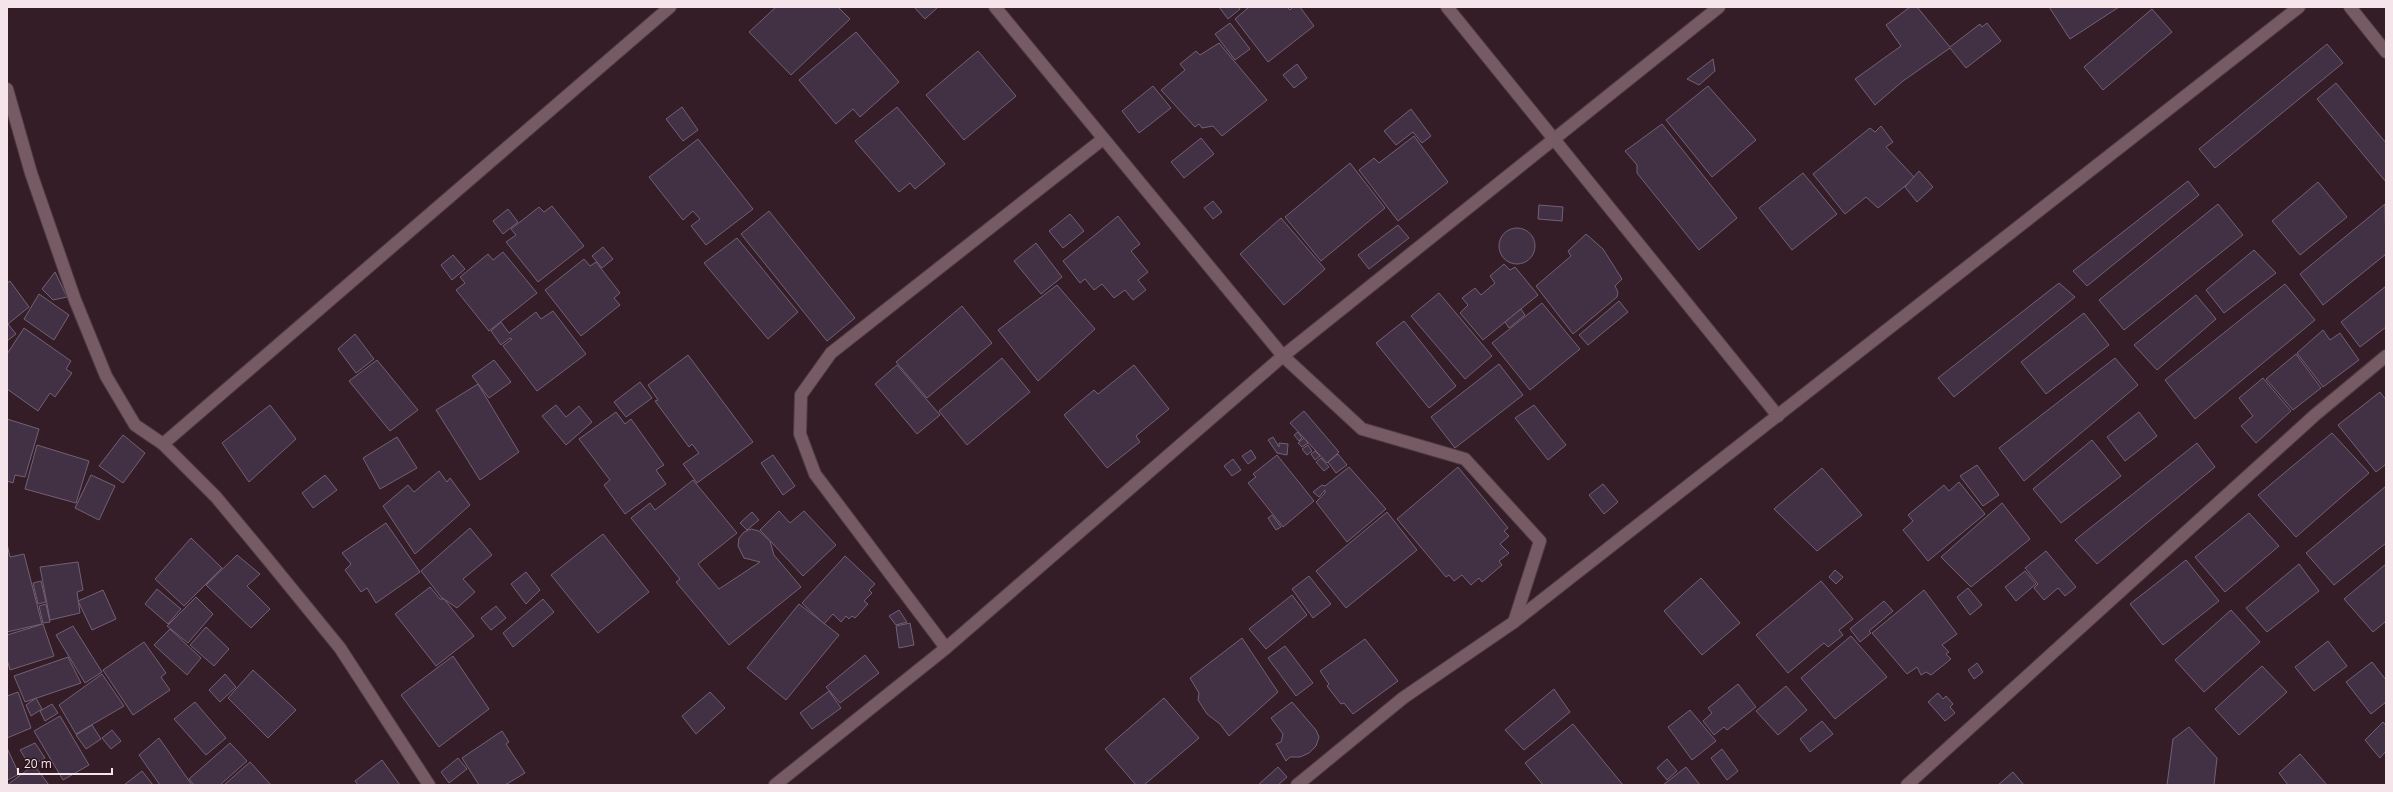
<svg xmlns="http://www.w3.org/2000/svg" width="2393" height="792" viewBox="0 0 2393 792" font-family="'Open Sans',sans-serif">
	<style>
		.building { fill: #423144; stroke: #736075 }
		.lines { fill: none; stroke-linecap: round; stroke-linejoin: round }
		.street-casing { stroke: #4f3b44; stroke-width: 14 }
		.street { stroke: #765b65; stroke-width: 12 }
	</style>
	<rect width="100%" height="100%" fill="#341d26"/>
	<g class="building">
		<polygon points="776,7 838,7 850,19 791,75 749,32"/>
		<polygon points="914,7 938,7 925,19"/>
		<polygon points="1219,7 1239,7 1240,9 1228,19"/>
		<polygon points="1249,7 1287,7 1290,10 1293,7 1300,7 1314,26 1268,62 1235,19"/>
		<polygon points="1910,7 1917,7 1950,47 1980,24 1982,27 1987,23 2001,41 1966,68 1950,48 1903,81 1875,105 1855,79 1901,46 1886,25"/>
		<polygon points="2049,7 2119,7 2070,39"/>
		<polygon points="2152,9 2172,32 2103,90 2084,67"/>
		<polygon points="1230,23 1250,49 1235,60 1215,34"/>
		<polygon points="856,32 899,82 860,117 853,109 836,124 799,80"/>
		<polygon points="1219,43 1267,100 1222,136 1213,126 1202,128 1199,124 1195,127 1161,90 1185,70 1180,64 1196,51 1200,55"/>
		<polygon points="2327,44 2343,63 2215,168 2199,149"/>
		<polygon points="978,51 1016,96 964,140 926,95"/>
		<polygon points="1713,59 1715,71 1699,85 1687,79"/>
		<polygon points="1297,64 1307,78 1294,88 1283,75"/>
		<polygon points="2336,83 2386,143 2386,182 2317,99"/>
		<polygon points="1153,86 1171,108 1139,133 1122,111"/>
		<polygon points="1708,86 1756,140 1712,177 1666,120"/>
		<polygon points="682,107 698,130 683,141 666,119"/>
		<polygon points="897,107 945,164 915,189 910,183 899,192 855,141"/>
		<polygon points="1411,109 1431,136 1422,143 1413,132 1396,145 1384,131"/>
		<polygon points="1662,124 1737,218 1699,250 1637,173 1637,165 1625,151"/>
		<polygon points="1881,126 1893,142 1886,147 1915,178 1878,208 1866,197 1845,214 1813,174 1870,128 1875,132"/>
		<polygon points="1414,136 1448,182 1398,221 1359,170 1374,158 1379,163"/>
		<polygon points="1201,138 1214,154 1184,178 1171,162"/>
		<polygon points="698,139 753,209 706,245 691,226 700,219 693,211 683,220 649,177"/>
		<polygon points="1350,163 1385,208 1321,261 1285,217"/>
		<polygon points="1919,171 1933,187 1917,202 1905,187"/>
		<polygon points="1803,173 1837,214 1792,250 1759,208"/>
		<polygon points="2188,181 2199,195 2087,286 2073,271"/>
		<polygon points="2318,182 2347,217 2300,255 2272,221"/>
		<polygon points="1213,201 1222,212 1213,219 1204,208"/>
		<polygon points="2218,204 2243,235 2124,330 2099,300"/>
		<polygon points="2385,204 2386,254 2323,305 2300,274"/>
		<polygon points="1539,205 1563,207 1562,221 1538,219"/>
		<polygon points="552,206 584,246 538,282 506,242 516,235 511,229 539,207 544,212"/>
		<polygon points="508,209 518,222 503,234 493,221"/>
		<polygon points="769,211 855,318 827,341 741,234"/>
		<polygon points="1070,214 1084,231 1063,248 1049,231"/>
		<polygon points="1118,216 1140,244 1131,251 1148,272 1138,280 1146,290 1133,300 1125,290 1114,298 1102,284 1094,290 1085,279 1080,283 1063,261"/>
		<polygon points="1281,218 1325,269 1284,305 1240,254"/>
		<polygon points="1398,225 1409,238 1369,269 1358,255"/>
		<circle cx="1517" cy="246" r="18"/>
		<polygon points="1586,234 1603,249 1622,279 1615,286 1618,292 1617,297 1573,334 1536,286 1571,256 1568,251"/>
		<polygon points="737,238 798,312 768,339 704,263"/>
		<polygon points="1036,243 1062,277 1041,294 1014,261"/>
		<polygon points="603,247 613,259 602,268 592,256"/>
		<polygon points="2254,250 2276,273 2224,313 2206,290"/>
		<polygon points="503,252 537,293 489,331 456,290 465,283 460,277 488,254 493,260"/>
		<polygon points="453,255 465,269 452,280 441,265"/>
		<polygon points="584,259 590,266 596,262 620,293 614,298 620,305 581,336 545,290"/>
		<polygon points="1504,264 1510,270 1515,267 1538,295 1483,340 1460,313 1468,305 1462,298 1475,288 1481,295 1495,283 1490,276"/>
		<polygon points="55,272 67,297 53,300 42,289"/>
		<polygon points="10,281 29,307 8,324 16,334 7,341 7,283"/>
		<polygon points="2059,283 2075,297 1954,397 1938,378"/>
		<polygon points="2285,284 2315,320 2195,419 2165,380"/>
		<polygon points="1057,285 1095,329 1038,381 998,330"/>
		<polygon points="2386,286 2386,327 2360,347 2341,322"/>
		<polygon points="1439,293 1492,356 1465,379 1411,316"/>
		<polygon points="39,294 69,315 54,340 24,319"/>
		<polygon points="2196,295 2216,319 2157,370 2134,345"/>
		<polygon points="1619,301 1628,312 1588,345 1579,335"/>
		<polygon points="1542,303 1580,349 1530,390 1492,343"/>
		<polygon points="962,306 992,343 927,398 896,362"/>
		<polygon points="1521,309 1525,315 1509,328 1505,322"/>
		<polygon points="553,311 586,354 537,391 503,346 512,339 510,338 501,345 491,331 501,322 509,333 536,312 541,319"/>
		<polygon points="2084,313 2109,345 2046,394 2021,362"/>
		<polygon points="1404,321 1456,386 1429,408 1376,343"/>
		<polygon points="24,328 71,361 66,369 72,373 55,397 50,393 38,411 7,389 7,354"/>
		<polygon points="2323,330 2330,340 2340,333 2359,360 2323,387 2297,353"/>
		<polygon points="355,334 374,359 356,373 338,349"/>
		<polygon points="2296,354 2321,388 2293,410 2266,379"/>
		<polygon points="688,355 753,442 697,483 683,464 699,453 692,444 689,447 655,401 658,400 648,385"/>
		<polygon points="1002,358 1030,392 967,445 939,411"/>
		<polygon points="2115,358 2138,385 2024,481 1999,448"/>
		<polygon points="377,360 418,410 390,431 349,381"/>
		<polygon points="494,360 511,382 489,398 472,376"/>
		<polygon points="1499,364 1523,395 1455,448 1431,417"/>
		<polygon points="897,365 940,415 917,434 875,384"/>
		<polygon points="1134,365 1169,409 1136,436 1140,442 1107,468 1064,415 1094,390 1098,394"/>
		<polygon points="2263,378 2291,411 2256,443 2241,426 2253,416 2239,398"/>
		<polygon points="640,382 652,398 626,417 614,402"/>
		<polygon points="478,384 519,452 480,480 436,410"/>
		<polygon points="2380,392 2386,400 2386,464 2376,472 2338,425"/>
		<polygon points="270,405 296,439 249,482 222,443"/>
		<polygon points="556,405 566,417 579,406 592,422 566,445 542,416"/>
		<polygon points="1534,405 1566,445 1548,460 1515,418"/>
		<polygon points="1304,411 1339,452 1327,463 1290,423"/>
		<polygon points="616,412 625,424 631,419 664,465 656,470 666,484 625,514 604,485 610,480 579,439"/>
		<polygon points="2139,412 2157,436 2125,461 2107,437"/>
		<polygon points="7,419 39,429 25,477 15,475 13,483 7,481"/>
		<polygon points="1298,432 1302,438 1299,441 1294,435"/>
		<polygon points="2332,433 2369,473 2296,537 2258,495"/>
		<polygon points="123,435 145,453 123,483 99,466"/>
		<polygon points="397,437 417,468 380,489 363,458"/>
		<polygon points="1273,437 1279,447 1279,443 1288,444 1287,455 1277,453 1268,440"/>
		<polygon points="1304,438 1308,443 1302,447 1298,443"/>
		<polygon points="2092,440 2121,476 2061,523 2033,489"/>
		<polygon points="2197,443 2215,467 2097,564 2075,540"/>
		<polygon points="37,445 89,461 76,503 25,489"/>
		<polygon points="1308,445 1312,451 1307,455 1302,449"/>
		<polygon points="1251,450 1256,458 1248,464 1242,456"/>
		<polygon points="1315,451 1320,456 1315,460 1311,454"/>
		<polygon points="1338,454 1347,465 1336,473 1328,462"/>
		<polygon points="773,455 795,486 783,495 761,463"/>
		<polygon points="1277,455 1314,501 1283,527 1248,483 1256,477 1253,474"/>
		<polygon points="1321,458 1329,467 1324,471 1316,462"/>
		<polygon points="1233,459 1241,470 1232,476 1224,466"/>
		<polygon points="1977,465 1999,495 1983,506 1960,476"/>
		<polygon points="1349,467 1386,509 1347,542 1316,502 1325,493 1325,490 1319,497 1313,492 1322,485 1325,486"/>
		<polygon points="1458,467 1508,528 1504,531 1509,536 1500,544 1509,553 1499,561 1502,565 1482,582 1479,578 1471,585 1462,575 1454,581 1449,575 1446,577 1397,519"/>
		<polygon points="1822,468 1862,515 1817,551 1774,509"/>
		<polygon points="439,471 447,482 450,478 470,505 415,554 383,506 408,485 414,492"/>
		<polygon points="91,475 115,486 99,520 75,508"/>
		<polygon points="325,475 337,490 313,508 302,493"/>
		<polygon points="693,480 737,533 698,564 719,589 760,562 744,558 738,546 739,538 744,532 751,529 759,531 770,541 774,555 801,587 729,645 676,582 680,579 631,518 650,503 655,510"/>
		<polygon points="1959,482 1985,514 1928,561 1903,530 1913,521 1908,515 1944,485 1949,491"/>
		<polygon points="1603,484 1618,502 1604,514 1589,495"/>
		<polygon points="2386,486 2386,543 2334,585 2306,553"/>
		<polygon points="2002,503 2030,539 1971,587 1941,557"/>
		<polygon points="779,511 790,523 804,511 836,545 803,576 760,530"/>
		<polygon points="752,512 759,520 747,530 740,523"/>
		<polygon points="1387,512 1417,550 1346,608 1316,571"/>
		<polygon points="2249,513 2279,546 2225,592 2195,557"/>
		<polygon points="1272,515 1281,527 1276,530 1268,518"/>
		<polygon points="386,523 420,572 376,603 367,588 361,592 345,570 351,564 342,553"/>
		<polygon points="470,528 492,555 463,579 475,592 457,608 441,597 421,571"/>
		<polygon points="603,534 649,592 598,633 551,575"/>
		<polygon points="191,538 222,568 184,606 155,579"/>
		<polygon points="7,544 10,557 24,554 42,624 7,632"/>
		<polygon points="2046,551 2076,587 2065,596 2058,588 2044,600 2034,588 2038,584 2025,568"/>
		<polygon points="237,555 260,574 247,586 270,609 251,628 206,585"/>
		<polygon points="845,556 875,584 869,590 872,593 864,601 868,604 855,618 852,616 849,619 846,616 841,622 833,614 824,624 802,603"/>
		<polygon points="2186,560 2219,601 2163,645 2130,604"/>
		<polygon points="78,562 83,590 77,592 80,613 50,620 40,567"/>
		<polygon points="2299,564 2319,591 2267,632 2246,608"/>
		<polygon points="2386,564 2386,621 2373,632 2344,599"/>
		<polygon points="1835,570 1843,577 1836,584 1829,577"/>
		<polygon points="2025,571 2036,584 2016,601 2005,587"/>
		<polygon points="526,572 540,590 526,604 511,584"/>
		<polygon points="1309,576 1331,604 1313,618 1292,589"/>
		<polygon points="1701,578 1740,623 1702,655 1664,611"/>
		<polygon points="41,581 46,602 38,604 33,583"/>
		<polygon points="1821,581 1853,619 1839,630 1843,635 1828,647 1824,643 1788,673 1756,635"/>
		<polygon points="430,587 440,599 444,599 474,636 436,666 395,614"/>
		<polygon points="1968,588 1982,605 1970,615 1957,597"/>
		<polygon points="157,589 181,609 168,624 145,604"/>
		<polygon points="103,590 116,619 92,630 78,601"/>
		<polygon points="1924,590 1957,634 1942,645 1949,652 1946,654 1951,659 1931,675 1926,672 1921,675 1917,667 1907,674 1872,633"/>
		<polygon points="1292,595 1307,615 1266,649 1249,629"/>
		<polygon points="196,597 213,614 188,643 167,626"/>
		<polygon points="543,599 554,612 513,647 503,633"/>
		<polygon points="1884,601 1893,611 1869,631 1871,633 1860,642 1850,629"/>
		<polygon points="46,604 50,622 43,623 39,606"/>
		<polygon points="799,604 839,635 786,700 747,668"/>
		<polygon points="496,606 506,618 491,630 481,618"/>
		<polygon points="899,610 907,622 896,625 889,616"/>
		<polygon points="2231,610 2260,642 2204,692 2175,660"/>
		<polygon points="910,623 914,645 899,648 896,626"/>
		<polygon points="43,624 54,656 10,670 7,659 7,635"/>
		<polygon points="73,626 102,672 85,683 56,635"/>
		<polygon points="206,627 229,649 214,666 190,645"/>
		<polygon points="170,629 201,658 187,675 154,645"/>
		<polygon points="1851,636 1887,677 1835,719 1801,678"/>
		<polygon points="1242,638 1278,692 1229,736 1220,724 1207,714 1198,700 1199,693 1190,678"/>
		<polygon points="1365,639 1398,681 1353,714 1344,703 1341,704 1327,686 1329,684 1320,671"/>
		<polygon points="2328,641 2347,666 2314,691 2295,667"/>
		<polygon points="144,642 166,673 161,677 170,690 133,715 103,670"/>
		<polygon points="1285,646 1313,683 1296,696 1268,658"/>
		<polygon points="865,655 879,673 840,703 826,687"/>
		<polygon points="453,656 489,709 439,747 401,695"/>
		<polygon points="68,657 81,683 25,702 14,676"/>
		<polygon points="2372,662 2386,680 2386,702 2371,714 2346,682"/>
		<polygon points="1977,663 1983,672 1974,679 1968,670"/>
		<polygon points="2262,666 2287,692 2239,735 2215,709"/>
		<polygon points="253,670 296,710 268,738 228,698"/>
		<polygon points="102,674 124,706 76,734 59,705"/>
		<polygon points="225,674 236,687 220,702 209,690"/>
		<polygon points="1738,684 1756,707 1727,730 1724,727 1714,735 1703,721 1712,713 1708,708"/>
		<polygon points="1786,686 1807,710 1778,735 1756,711"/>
		<polygon points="1554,689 1570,712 1524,750 1505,730"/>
		<polygon points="829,691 841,708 812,729 800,713"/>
		<polygon points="18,692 31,728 7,738 7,696"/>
		<polygon points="710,692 725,708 696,734 682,716"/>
		<polygon points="1938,693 1943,699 1946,696 1953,704 1950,707 1955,713 1945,721 1928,702"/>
		<polygon points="36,698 42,709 31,716 26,705"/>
		<polygon points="1164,698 1199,738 1144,785 1136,785 1105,749"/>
		<polygon points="195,702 226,738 206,755 174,719"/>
		<polygon points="1292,702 1316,730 1319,737 1316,746 1309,753 1300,757 1290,757 1286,761 1276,744 1281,742 1283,734 1271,718"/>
		<polygon points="52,704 58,713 45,721 40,711"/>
		<polygon points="1690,710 1716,741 1692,760 1668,727"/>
		<polygon points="60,716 89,765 63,780 34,731"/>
		<polygon points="1822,721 1833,734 1810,752 1800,739"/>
		<polygon points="2383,722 2386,726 2386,751 2380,758 2365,740"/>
		<polygon points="1573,724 1623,785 1543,785 1525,763"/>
		<polygon points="92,725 101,739 86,749 76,735"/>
		<polygon points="2189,727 2217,758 2214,785 2167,785 2173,739"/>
		<polygon points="112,730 121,741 111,749 102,738"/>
		<polygon points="502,731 509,742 506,744 525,773 505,785 479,785 462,758"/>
		<polygon points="159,738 192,785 160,785 139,755"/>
		<polygon points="35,743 45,758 30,766 20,750"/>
		<polygon points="230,743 247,761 220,785 194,785 189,779"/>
		<polygon points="7,748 19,774 8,780 7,779"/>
		<polygon points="1722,749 1738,771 1727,780 1711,758"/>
		<polygon points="2300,754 2327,785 2288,785 2279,773"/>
		<polygon points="458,758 467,769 449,783 441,772"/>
		<polygon points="1667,759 1677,771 1667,780 1657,768"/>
		<polygon points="382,760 400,785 358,785 355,781"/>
		<polygon points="250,762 271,785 224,785"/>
		<polygon points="34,765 49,785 7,785"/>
		<polygon points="1278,767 1287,777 1278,785 1258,785"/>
		<polygon points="1686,767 1700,785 1663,785"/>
		<polygon points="142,771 153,785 124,785"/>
		<polygon points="2013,772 2024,785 1998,785"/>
	</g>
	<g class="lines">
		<defs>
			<g id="street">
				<polyline points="995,7 1283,356 1362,429 1465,459 1540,541 1514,622"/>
				<polyline points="1447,7 1778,416"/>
				<polyline points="2350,7 2386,52"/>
				<polyline points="7,89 31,173 75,300 106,376 135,425 163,444 216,497 265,556 340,648 429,785"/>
				<polyline points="163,444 670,7"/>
				<polyline points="946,648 815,474 800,434 801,395 831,353 1103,139"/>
				<polyline points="775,785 946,648 1283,356 1719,7"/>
				<polyline points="1297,785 1403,698 1514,622 2299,7"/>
				<polyline points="1907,785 2315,415 2386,356"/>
			</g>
		</defs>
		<use href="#street" class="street-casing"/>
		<use href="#street" class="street"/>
	</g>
	<rect width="2393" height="792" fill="none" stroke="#f5e4ea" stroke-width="16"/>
	<path d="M18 768v6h94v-6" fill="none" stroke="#f5e4ea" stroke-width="2"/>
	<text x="24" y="768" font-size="12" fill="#f5e4ea" stroke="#2a131c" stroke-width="3" paint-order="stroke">20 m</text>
</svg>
